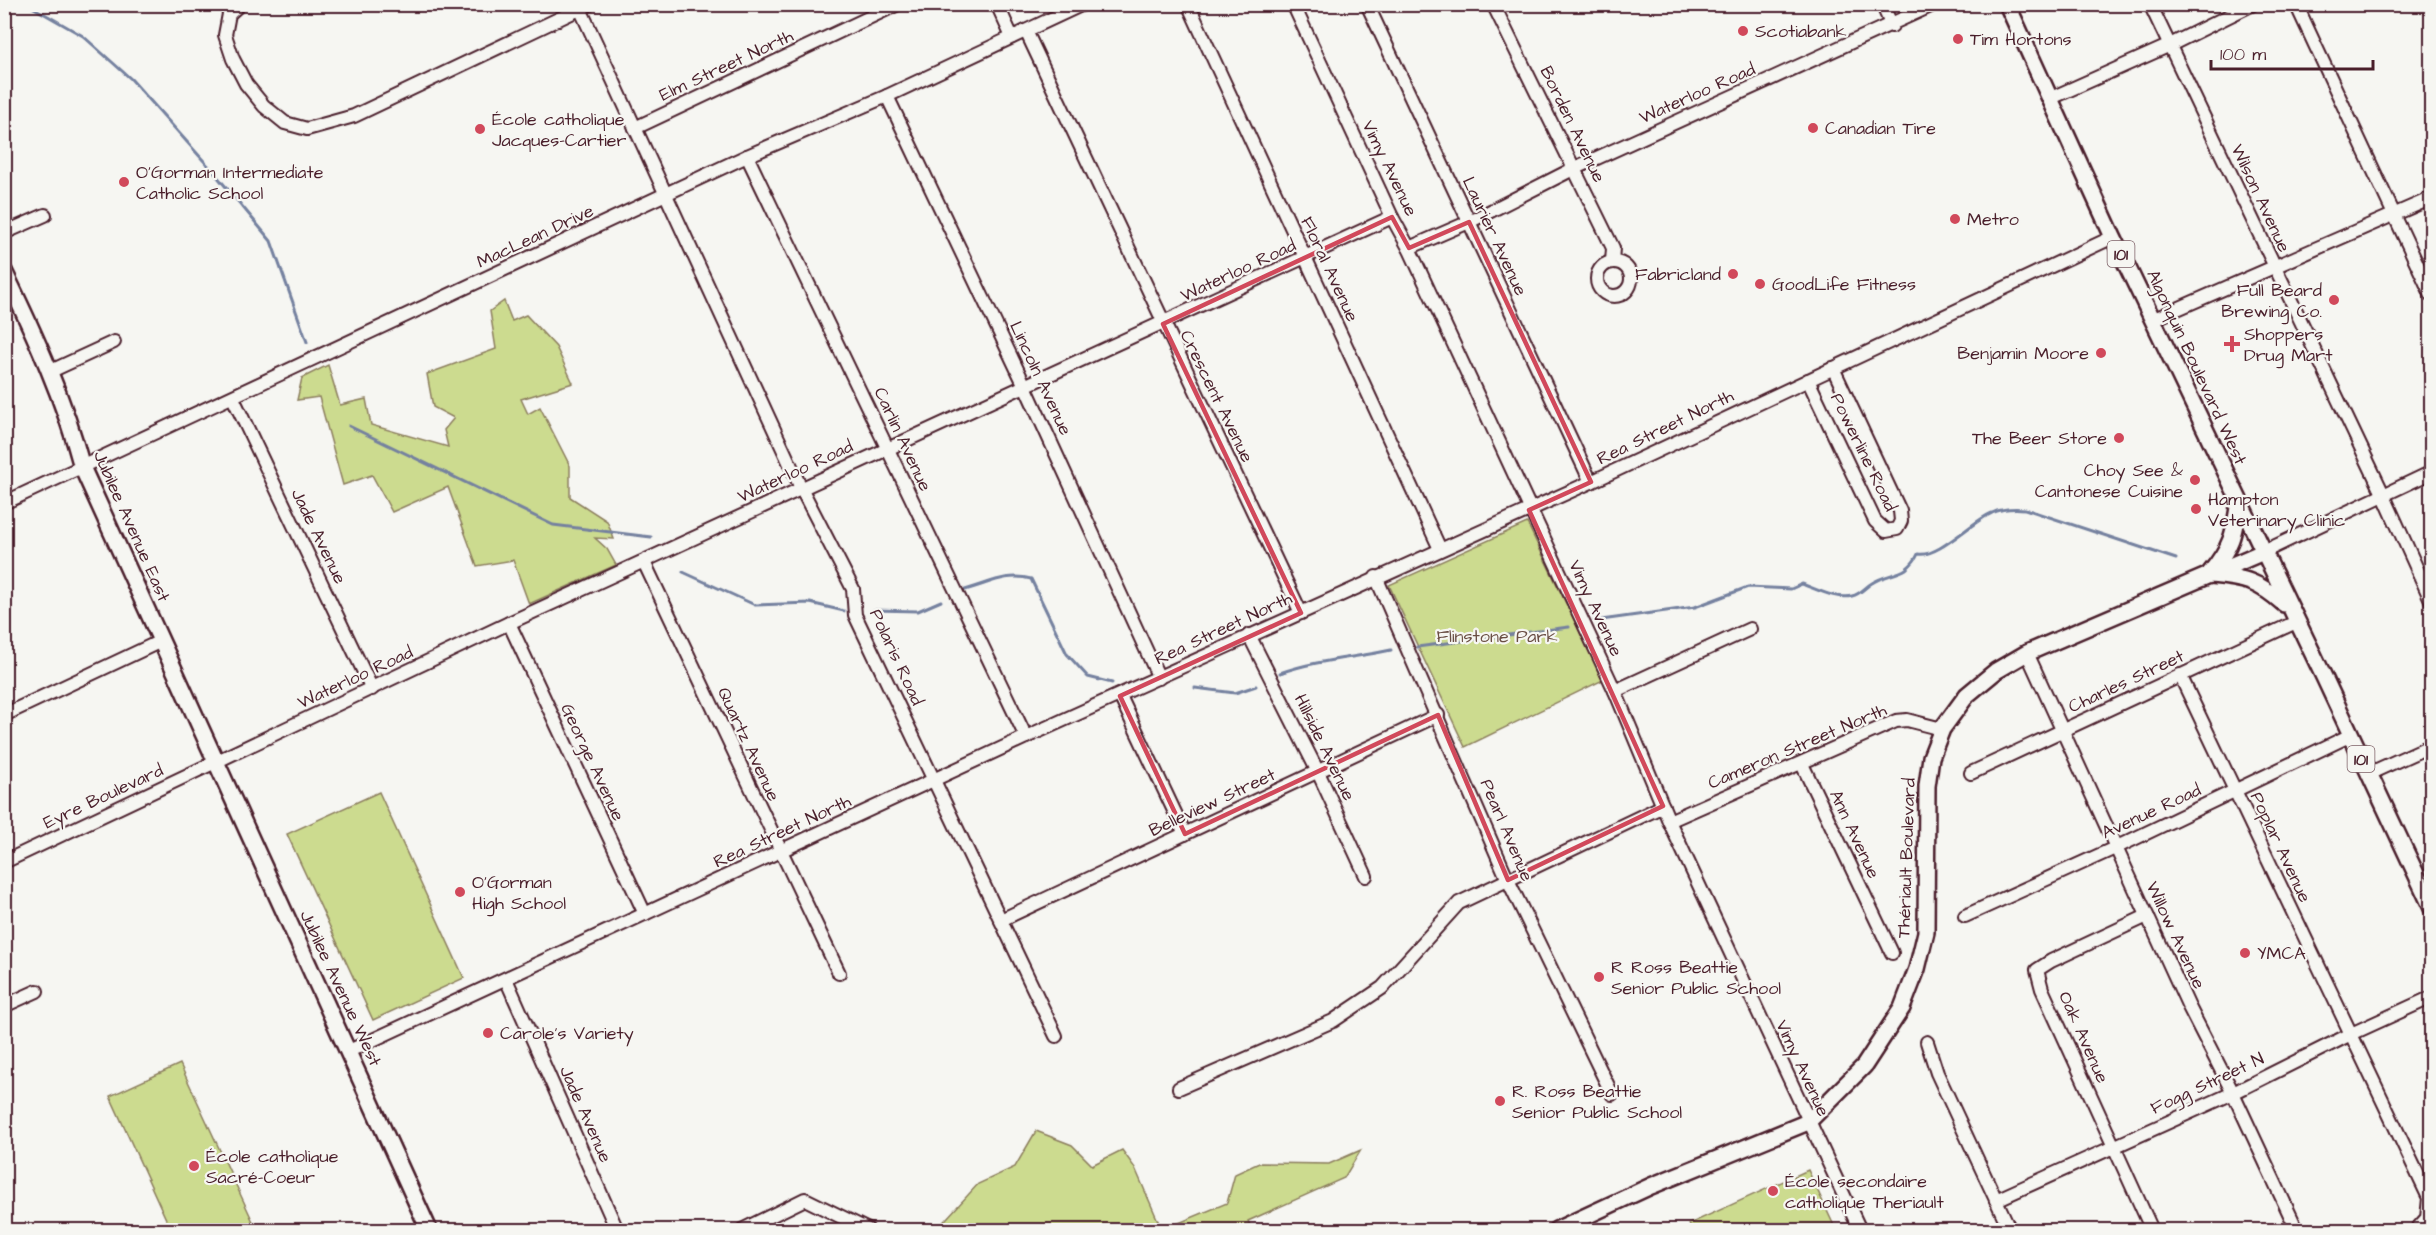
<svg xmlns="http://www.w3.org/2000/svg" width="2436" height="1235" viewBox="0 0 2436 1235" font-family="'Architects Daughter',sans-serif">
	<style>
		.green { fill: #ccdb8f; stroke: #8b7d5d; stroke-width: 1.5 }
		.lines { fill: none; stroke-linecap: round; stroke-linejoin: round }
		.stream { stroke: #74819f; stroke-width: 3 }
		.minor-casing { stroke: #4a1f2b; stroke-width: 16 }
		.major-casing { stroke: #4a1f2b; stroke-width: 20 }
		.minor { stroke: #f6f6f2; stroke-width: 12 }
		.major { stroke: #f6f6f2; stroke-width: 15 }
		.marked { fill: none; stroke: #d1495b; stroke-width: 4.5; stroke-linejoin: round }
		.poi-dot { fill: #d1495b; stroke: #f6f6f2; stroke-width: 2 }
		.labels { text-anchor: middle; stroke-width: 4.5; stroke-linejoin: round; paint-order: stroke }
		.shield { fill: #f6f6f2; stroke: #7e6067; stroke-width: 1.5 }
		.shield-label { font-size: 16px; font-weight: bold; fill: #4a1f2b }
		.poi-label { font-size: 18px; fill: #4a1f2b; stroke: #f6f6f2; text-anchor: start }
		.street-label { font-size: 18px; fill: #4a1f2b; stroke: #f6f6f2 }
		.park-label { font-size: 18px; fill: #6a4e44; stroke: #f6f6f2 }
	</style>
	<rect width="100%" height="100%" fill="#f6f6f2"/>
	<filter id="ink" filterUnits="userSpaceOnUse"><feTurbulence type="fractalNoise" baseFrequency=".0167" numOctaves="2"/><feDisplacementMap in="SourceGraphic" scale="12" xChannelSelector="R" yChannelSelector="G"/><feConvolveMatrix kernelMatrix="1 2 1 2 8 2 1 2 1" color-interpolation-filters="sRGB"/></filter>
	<g filter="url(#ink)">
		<g class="green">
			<polygon points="504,301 512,321 526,315 556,347 573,383 521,399 528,414 540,407 570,466 570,497 607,521 614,539 595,538 607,549 616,565 529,604 513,560 477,566 448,487 392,512 372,475 343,485 319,397 297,400 302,378 328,365 340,405 366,399 371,425 448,447 444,430 454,418 433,407 427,374 496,349 490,311"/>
			<polygon points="1527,523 1603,680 1465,747 1389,585"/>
			<polygon points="379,792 464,978 373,1020 287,834"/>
			<polygon points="180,1064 255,1226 244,1230 171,1230 110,1096"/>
			<polygon points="1036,1131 1072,1145 1092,1165 1122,1150 1135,1168 1162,1230 1227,1203 1235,1174 1259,1163 1329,1164 1361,1150 1344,1178 1248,1221 1252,1230 936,1230 978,1184 1015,1167"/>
			<polygon points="1808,1170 1836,1230 1692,1230 1689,1224"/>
		</g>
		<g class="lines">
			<g class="stream">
				<polyline points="27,4 83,36 131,79 211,169 271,241 307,342"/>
				<polyline points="349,426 553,525 651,537"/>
				<polyline points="683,572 755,605 810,603 844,611"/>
				<path d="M965,590C988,584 1007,572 1031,579L1067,654L1088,677L1112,683"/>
				<polyline points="874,610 918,611 941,601"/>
				<path d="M1594,621L1695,607L1748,587L1791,589L1802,584C1816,589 1837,600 1852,596C1861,594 1865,587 1872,583C1882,576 1897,575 1906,569C1912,564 1915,561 1918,554C1938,558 1972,521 1992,513C2003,508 2013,508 2025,509L2176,559"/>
				<polyline points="1417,647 1569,627"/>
				<path d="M1280,673C1316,660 1354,658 1391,650"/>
				<polyline points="1195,688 1235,693 1256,686"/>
			</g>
			<defs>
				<g id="minor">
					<polyline points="240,4 229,14 225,35 233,59 246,84 264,106 285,123 307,129 354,116 590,4"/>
					<polyline points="578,4 801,488 853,589 855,615 1056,1036"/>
					<polyline points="997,4 1012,37"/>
					<polyline points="1188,4 1440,549"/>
					<polyline points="1293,4 1392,217 1409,248 1615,691 1669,821 1860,1230"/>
					<polyline points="1367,4 1591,482"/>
					<polyline points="1493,4 1613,248 1612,262"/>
					<polyline points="1882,4 1892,26"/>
					<polyline points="2150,4 2384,496 2432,602"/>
					<polyline points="2296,4 2432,296"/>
					<polyline points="1026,31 1301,613"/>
					<polyline points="887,96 1025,386 1159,678"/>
					<polyline points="2049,99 2168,46 2253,4"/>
					<polyline points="635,128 898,4"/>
					<polyline points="747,156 1026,737"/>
					<polyline points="4,233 45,215"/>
					<polyline points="1409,248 1469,222 1575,168 1935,4"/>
					<circle cx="1614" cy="279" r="17"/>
					<polyline points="2152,320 2432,198"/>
					<polyline points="51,371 114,342"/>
					<polyline points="1808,380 1875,521 1886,531 1897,529 1901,521 1900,511 1833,368"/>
					<polyline points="233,398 372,689"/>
					<polyline points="4,503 747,156 887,96 1083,4"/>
					<polyline points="2263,552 2432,472"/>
					<polyline points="644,562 839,973"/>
					<polyline points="1376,577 1508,880 1612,1094"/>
					<polyline points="509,623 645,914"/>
					<polyline points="1249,635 1318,772 1366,876"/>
					<polyline points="2027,653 2189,1007 2233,1093 2297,1230"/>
					<polyline points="2180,675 2429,1198 2427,1218 2416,1230"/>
					<polyline points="1615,691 1750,629"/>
					<polyline points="1120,696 1185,834"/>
					<polyline points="4,715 161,641"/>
					<polyline points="1802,764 1892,953"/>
					<polyline points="1971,773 2296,622"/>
					<polyline points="2368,774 2432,745"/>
					<polyline points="1669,821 1896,721 1907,720 1942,729"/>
					<polyline points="4,862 509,623 1392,217"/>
					<polyline points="1965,916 2115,848 2351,735"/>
					<polyline points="2147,916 2051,961 2037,970 2042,989 2152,1230"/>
					<polyline points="1001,920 1438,715"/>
					<polyline points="506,979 617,1230"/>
					<polyline points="4,1006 37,991"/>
					<polyline points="1927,1042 1937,1073 2010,1230"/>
					<polyline points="349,1051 1026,737 1591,482 2113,237"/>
					<polyline points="1179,1088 1333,1021 1382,988 1459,903 1663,806"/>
					<polyline points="1996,1200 2233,1093 2349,1035 2432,997"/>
					<polyline points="742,1230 805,1199 868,1230"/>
				</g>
				<g id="major">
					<polyline points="2007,4 2113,237 2324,677 2432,908"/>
					<path d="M4,271C35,335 64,399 82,467L429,1230"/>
					<path d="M2210,573C2232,546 2234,535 2239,501"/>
					<path d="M2211,575C2245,578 2258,581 2284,604"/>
					<polyline points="1556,1230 1651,1186 1808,1122 1864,1066 1902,1008 1917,969 1926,932 1927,786 1931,757 1942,729 1967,695 1996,671 2027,653 2263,552"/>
				</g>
			</defs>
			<use href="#minor" class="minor-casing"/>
			<use href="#major" class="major-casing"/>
			<use href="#minor" class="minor"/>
			<use href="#major" class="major"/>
		</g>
	</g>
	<path class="marked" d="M1392,217L1409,248L1469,222L1591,482L1529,510L1663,806L1508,880L1438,715L1185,834L1120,696L1301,613L1163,324Z"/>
	<g class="poi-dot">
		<circle cx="1743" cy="31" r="6"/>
		<circle cx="1958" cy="39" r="6"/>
		<circle cx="1813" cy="128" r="6"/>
		<circle cx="480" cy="129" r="6"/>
		<circle cx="124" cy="182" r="6"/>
		<circle cx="1955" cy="219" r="6"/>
		<circle cx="1733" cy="274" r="6"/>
		<circle cx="1760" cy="284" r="6"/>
		<circle cx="2334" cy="300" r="6"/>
		<path d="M2229 335h6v6h6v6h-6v6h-6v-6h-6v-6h6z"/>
		<circle cx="2101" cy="353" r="6"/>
		<circle cx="2119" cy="438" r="6"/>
		<circle cx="2195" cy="480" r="6"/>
		<circle cx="2196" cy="509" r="6"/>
		<circle cx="460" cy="892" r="6"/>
		<circle cx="2245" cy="953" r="6"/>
		<circle cx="1599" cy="977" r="6"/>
		<circle cx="488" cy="1033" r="6"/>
		<circle cx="1500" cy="1101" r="6"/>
		<circle cx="194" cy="1166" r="6"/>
		<circle cx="1773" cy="1191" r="6"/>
	</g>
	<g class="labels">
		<g class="shield">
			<rect x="2107.5" y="241" width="27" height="26" rx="4.5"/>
			<rect x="2347.5" y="746" width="27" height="26" rx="4.5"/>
		</g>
		<g class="shield-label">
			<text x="2121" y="260">101</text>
			<text x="2361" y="765">101</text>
		</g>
		<g class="poi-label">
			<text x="1755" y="37">Scotiabank</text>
			<text x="1970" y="45">Tim Hortons</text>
			<text x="492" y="125">École catholique<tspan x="492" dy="21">Jacques-Cartier</tspan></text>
			<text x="1825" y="134">Canadian Tire</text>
			<text x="136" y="178">O'Gorman Intermediate<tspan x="136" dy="21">Catholic School</tspan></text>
			<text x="1967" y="225">Metro</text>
			<text x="1721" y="280" text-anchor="end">Fabricland</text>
			<text x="1772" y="290">GoodLife Fitness</text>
			<text x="2322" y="296" text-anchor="end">Full Beard<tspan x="2322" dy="21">Brewing Co.</tspan></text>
			<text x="2244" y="340">Shoppers<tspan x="2244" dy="21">Drug Mart</tspan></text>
			<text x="2089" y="359" text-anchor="end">Benjamin Moore</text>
			<text x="2107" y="444" text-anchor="end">The Beer Store</text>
			<text x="2183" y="476" text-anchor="end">Choy See &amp;<tspan x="2183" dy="21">Cantonese Cuisine</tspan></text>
			<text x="2208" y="505">Hampton<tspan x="2208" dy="21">Veterinary Clinic</tspan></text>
			<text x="472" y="888">O'Gorman<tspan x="472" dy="21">High School</tspan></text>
			<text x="2257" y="959">YMCA</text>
			<text x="1611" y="973">R Ross Beattie<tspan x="1611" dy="21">Senior Public School</tspan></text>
			<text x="500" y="1039">Carole's Variety</text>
			<text x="1512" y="1097">R. Ross Beattie<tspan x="1512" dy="21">Senior Public School</tspan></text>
			<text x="206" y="1162">École catholique<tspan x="206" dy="21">Sacré-Coeur</tspan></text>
			<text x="1785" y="1187">École secondaire<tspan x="1785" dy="21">catholique Theriault</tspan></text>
		</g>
		<g class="street-label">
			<text transform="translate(726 65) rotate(-25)" y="6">Elm Street North</text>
			<text transform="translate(1697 93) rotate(-24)" y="6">Waterloo Road</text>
			<text transform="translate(1573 124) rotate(64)" y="6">Borden Avenue</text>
			<text transform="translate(1390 168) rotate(64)" y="6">Vimy Avenue</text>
			<text transform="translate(2261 198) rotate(65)" y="6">Wilson Avenue</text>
			<text transform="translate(535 236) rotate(-25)" y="6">MacLean Drive</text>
			<text transform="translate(1495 236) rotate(65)" y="6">Laurier Avenue</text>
			<text transform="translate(1330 269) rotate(65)" y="6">Floral Avenue</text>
			<text transform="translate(1238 270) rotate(-25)" y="6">Waterloo Road</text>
			<text transform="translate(2197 367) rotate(65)" y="6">Algonquin Boulevard West</text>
			<text transform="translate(1041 378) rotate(65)" y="6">Lincoln Avenue</text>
			<text transform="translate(1217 396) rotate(64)" y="6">Crescent Avenue</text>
			<text transform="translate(1665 427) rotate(-26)" y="6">Rea Street North</text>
			<text transform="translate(903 439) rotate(65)" y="6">Carlin Avenue</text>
			<text transform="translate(1864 452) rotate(64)" y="6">Powerline Road</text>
			<text transform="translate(795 471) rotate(-25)" y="6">Waterloo Road</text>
			<text transform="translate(132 526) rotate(66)" y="6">Jubilee Avenue East</text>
			<text transform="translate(319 536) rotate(64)" y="6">Jade Avenue</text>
			<text transform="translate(1596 608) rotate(65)" y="6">Vimy Avenue</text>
			<text transform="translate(1223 628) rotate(-25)" y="6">Rea Street North</text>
			<text transform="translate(897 657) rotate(65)" y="6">Polaris Road</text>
			<text transform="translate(355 677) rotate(-25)" y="6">Waterloo Road</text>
			<text transform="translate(2126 681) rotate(-25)" y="6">Charles Street</text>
			<text transform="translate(749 744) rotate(65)" y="6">Quartz Avenue</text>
			<text transform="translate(1797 746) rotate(-23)" y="6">Cameron Street North</text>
			<text transform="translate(1325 747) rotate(64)" y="6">Hillside Avenue</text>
			<text transform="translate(593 762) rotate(65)" y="6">George Avenue</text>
			<text transform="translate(103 796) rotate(-25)" y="6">Eyre Boulevard</text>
			<text transform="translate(1212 802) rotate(-25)" y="6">Belleview Street</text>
			<text transform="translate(2151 811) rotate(-25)" y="6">Avenue Road</text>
			<text transform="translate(1507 830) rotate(67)" y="6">Pearl Avenue</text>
			<text transform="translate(782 831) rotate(-25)" y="6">Rea Street North</text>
			<text transform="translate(1855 834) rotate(65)" y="6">Ann Avenue</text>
			<text transform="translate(2281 847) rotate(65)" y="6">Poplar Avenue</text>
			<text transform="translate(1906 858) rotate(-88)" y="6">Thériault Boulevard</text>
			<text transform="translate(2176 935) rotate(65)" y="6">Willow Avenue</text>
			<text transform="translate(341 988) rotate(65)" y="6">Jubilee Avenue West</text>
			<text transform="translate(2084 1037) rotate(66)" y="6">Oak Avenue</text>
			<text transform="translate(1803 1068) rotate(65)" y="6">Vimy Avenue</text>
			<text transform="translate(2207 1083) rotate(-25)" y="6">Fogg Street N</text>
			<text transform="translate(586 1114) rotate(66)" y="6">Jade Avenue</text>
		</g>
		<g class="park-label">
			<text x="1497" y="642">Flinstone Park</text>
		</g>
	</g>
	<rect width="2436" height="1235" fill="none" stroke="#f6f6f2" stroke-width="24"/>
	<rect x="12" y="12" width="2412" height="1211" fill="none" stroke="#4a1f2b" stroke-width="2" filter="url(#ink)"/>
	<path d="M2211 60v9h162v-9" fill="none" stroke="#4a1f2b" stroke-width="3"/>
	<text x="2220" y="60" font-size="18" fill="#4a1f2b" stroke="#f6f6f2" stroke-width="4.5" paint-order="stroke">100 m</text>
</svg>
